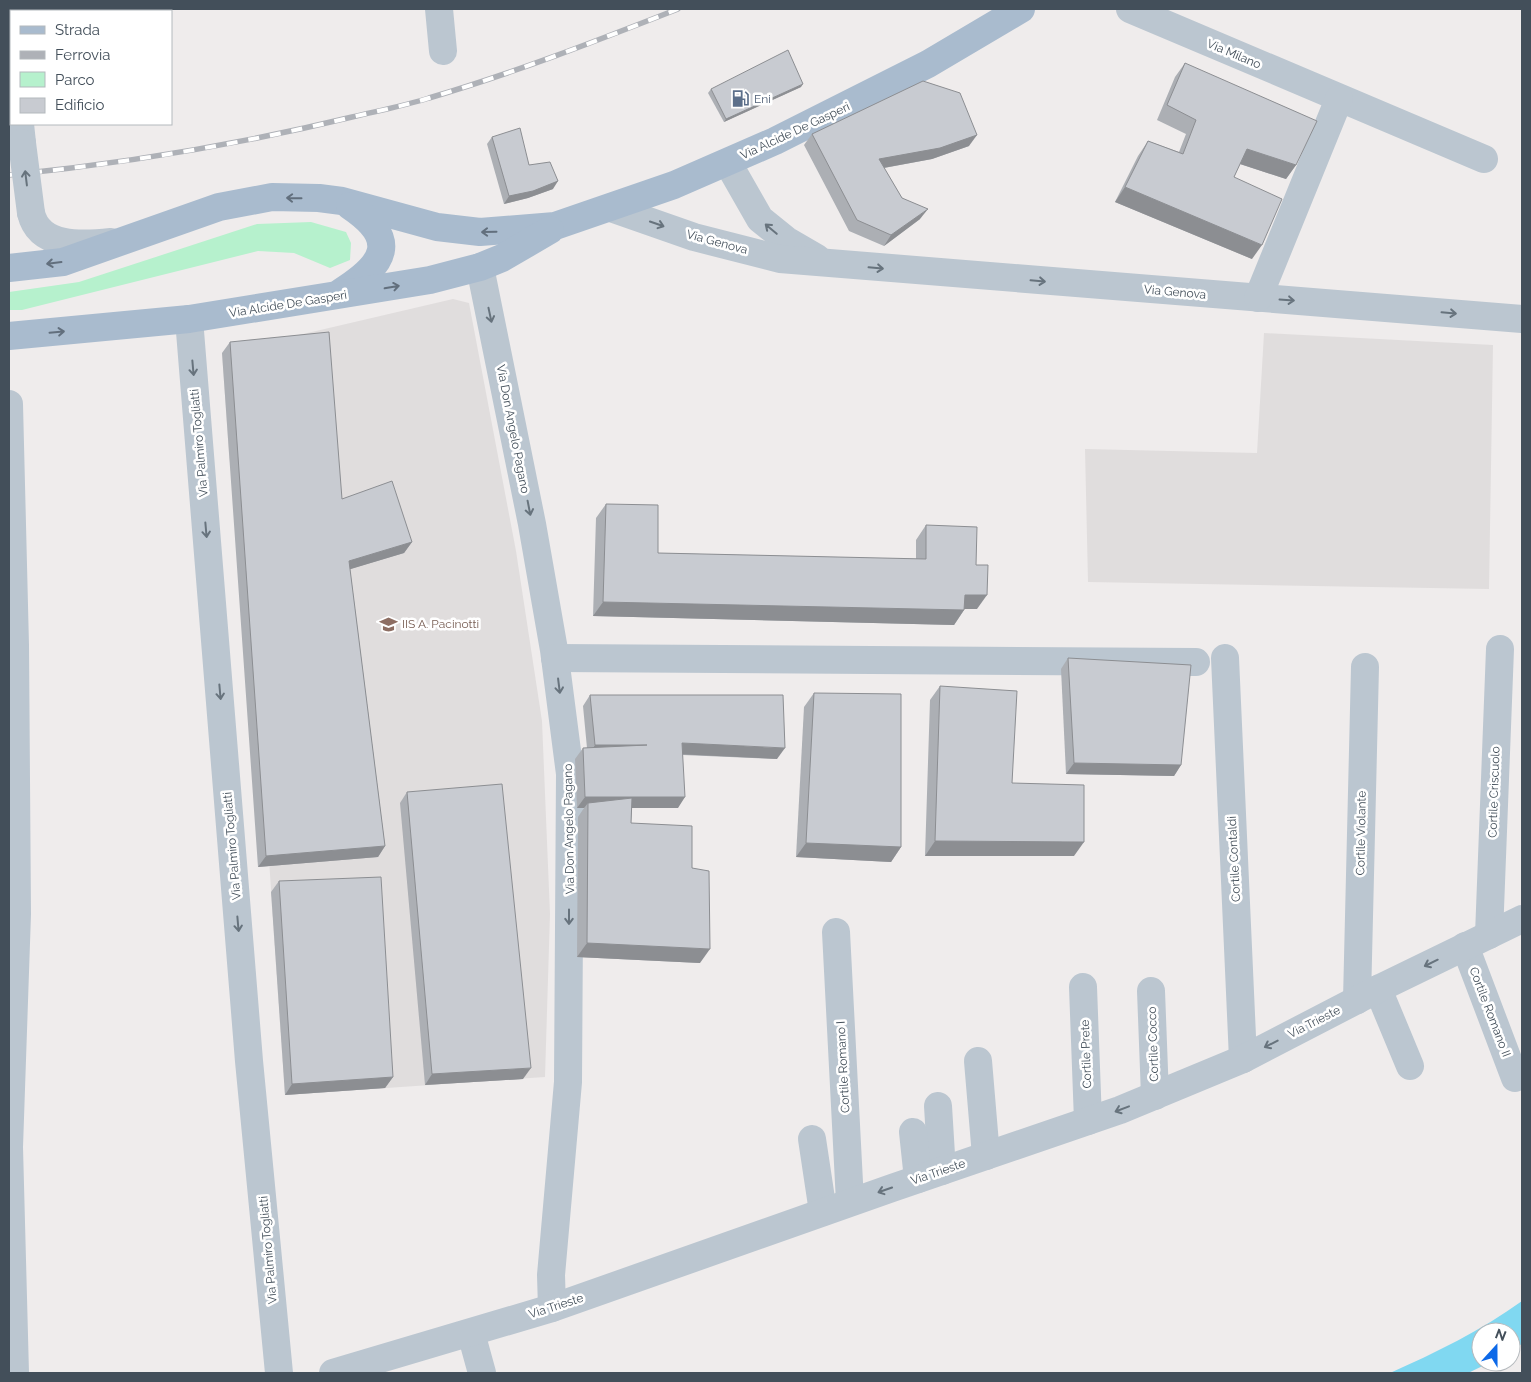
<svg xmlns="http://www.w3.org/2000/svg" width="1531" height="1382" viewBox="0 0 1531 1382" font-family="Raleway,sans-serif">
	<style>
		.education { fill: #e0dddd }
		.green { fill: #b6f1cd }
		.water { fill: #80d8f1 }
		.lines { fill: none; stroke-linecap: round; stroke-linejoin: round }
		.minor { stroke: #bbc6d0; stroke-width: 28 }
		.major { stroke: #a9bbce; stroke-width: 28 }
		.rail-casing { stroke: #aeb1b7; stroke-width: 5.5 }
		.rail { stroke: #fff; stroke-width: 4; stroke-dasharray: 11; stroke-linecap: butt }
		.minor-bridge { stroke: #bbc6d0; stroke-width: 28 }
		.wall { fill: #acafb4 }
		.shaded-wall { fill: #8c8e92 }
		.building { fill: #c8cbd1; stroke: #8c8e92 }
		.oneway { stroke: #67737d }
		.oneway2 { stroke: #626f7d }
		.labels { text-anchor: middle; stroke-width: 5; stroke-linejoin: round; paint-order: stroke }
		.street-label { font-size: 12px; fill: #434f5a; stroke: #fff }
		.service-label { font-size: 12px; fill: #4e5e75; stroke: #fff; text-anchor: start }
		.education-label { font-size: 12px; fill: #785e54; stroke: #fff; text-anchor: start }
	</style>
	<rect width="100%" height="100%" fill="#efecec"/>
	<g class="education">
		<polygon points="453,299 469,303 516,551 542,721 550,914 545,1077 285,1095 258,698 229,454 222,353"/>
		<polygon points="1264,333 1493,345 1489,589 1088,582 1085,449 1257,453"/>
	</g>
	<polygon class="green" points="311,222 346,232 351,243 350,260 330,268 294,253 258,251 22,310 9,310 9,292 79,282 257,224"/>
	<path class="water" d="M1522,1301V1344L1511,1350V1332H1481V1362H1491L1468,1373H1390C1435,1353 1482,1330 1522,1301Z"/>
	<g class="lines">
		<g class="minor">
			<polyline points="439,9 443,51"/>
			<polyline points="1130,9 1484,159"/>
			<polyline points="29,11 30,9"/>
			<polyline points="9,36 11,38"/>
			<polyline points="20,124 22,143"/>
			<polyline points="728,163 760,219 786,240 817,258"/>
			<polyline points="611,208 694,237 780,259 1522,319"/>
			<path d="M31,213C39,248 82,245 111,242"/>
			<polyline points="480,267 532,524 554,650 570,774 568,1082 551,1275 552,1308"/>
			<polyline points="1258,298 1339,99"/>
			<polyline points="189,319 249,1061 279,1373"/>
			<polyline points="9,404 15,645 17,914 9,1147 15,1373"/>
			<polyline points="555,658 1196,662"/>
			<polyline points="1225,658 1243,1059"/>
			<polyline points="836,932 850,1202"/>
			<polyline points="1489,935 1500,649"/>
			<polyline points="1465,946 1515,1078"/>
			<polyline points="1083,987 1088,1121"/>
			<polyline points="1378,989 1410,1066"/>
			<polyline points="1151,991 1155,1096"/>
			<polyline points="1357,1000 1365,667"/>
			<polyline points="978,1061 986,1156"/>
			<polyline points="938,1106 942,1171"/>
			<polyline points="913,1132 918,1179"/>
			<polyline points="812,1139 823,1212"/>
			<polyline points="471,1333 482,1373"/>
			<polyline points="333,1373 552,1308 892,1188 1120,1110 1243,1059 1382,987 1522,919"/>
		</g>
		<g class="major">
			<polyline points="9,268 63,262 219,207 272,197 319,198 342,201 437,227 480,232 555,226 674,185 775,141 928,64 1021,9"/>
			<path d="M341,292C385,264 400,240 350,206"/>
			<polyline points="9,336 189,319 430,280 480,267 502,258 550,230"/>
		</g>
		<defs>
			<path id="rail" d="M9,175C126,163 237,145 352,117C377,111 404,106 429,98C514,73 596,41 678,9"/>
		</defs>
		<use href="#rail" class="rail-casing"/>
		<use href="#rail" class="rail"/>
		<polyline class="minor-bridge" points="22,143 31,213"/>
	</g>
	<g class="wall">
		<polygon points="1185,63 1296,165 1286,179 1240,164 1234,177 1252,259 1115,202 1138,156 1148,141 1179,152 1186,134 1157,120 1175,77"/>
		<polygon points="801,87 724,122 708,93 711,89"/>
		<polygon points="812,134 969,146 932,159 884,168 902,198 920,219 884,246 849,231 804,145"/>
		<polygon points="492,137 529,165 553,189 528,198 504,204 487,144"/>
		<polygon points="230,342 342,499 412,542 404,553 350,569 385,846 378,857 258,867 222,353"/>
		<polygon points="606,504 658,553 916,559 916,540 926,525 976,565 977,609 964,609 964,610 954,625 593,616 596,518"/>
		<polygon points="1068,658 1181,765 1174,776 1066,774 1061,669"/>
		<polygon points="940,686 1012,783 1074,856 925,856 930,700"/>
		<polygon points="814,693 901,847 891,862 796,857 804,707"/>
		<polygon points="590,695 777,759 683,755 678,808 632,808 631,823 692,868 700,963 577,957 578,817 584,808 577,808 575,759 583,748 587,748 583,706"/>
		<polygon points="407,792 523,1079 425,1085 400,803"/>
		<polygon points="279,881 393,1077 385,1088 285,1095 271,892"/>
	</g>
	<g class="shaded-wall">
		<polygon points="803,84 801,87 724,122 726,119"/>
		<polygon points="977,135 969,146 932,159 872,170 879,159"/>
		<polygon points="1247,149 1296,165 1286,179 1237,163"/>
		<polygon points="558,181 553,189 528,198 504,204 509,196"/>
		<polygon points="1125,187 1262,245 1252,259 1115,202"/>
		<polygon points="928,209 920,219 884,246 891,235"/>
		<polygon points="412,542 404,553 341,572 349,561"/>
		<polygon points="965,595 987,595 977,609 955,609"/>
		<polygon points="603,602 964,610 954,625 593,616"/>
		<polygon points="682,743 785,748 777,759 675,754"/>
		<polygon points="595,745 647,745 588,756"/>
		<polygon points="1074,763 1181,765 1174,776 1066,774"/>
		<polygon points="585,797 685,797 678,808 588,808 588,803 584,808 577,808"/>
		<polygon points="935,841 1084,842 1074,856 925,856"/>
		<polygon points="806,843 901,847 891,862 796,857"/>
		<polygon points="385,846 378,857 258,867 266,856"/>
		<polygon points="587,943 710,949 700,963 577,957"/>
		<polygon points="531,1068 523,1079 425,1085 432,1074"/>
		<polygon points="393,1077 385,1088 285,1095 292,1084"/>
	</g>
	<g class="building">
		<polygon points="788,50 803,84 726,119 711,89"/>
		<polygon points="1185,63 1317,121 1296,165 1247,149 1234,177 1282,199 1262,245 1125,187 1148,141 1183,154 1196,120 1167,105"/>
		<polygon points="923,81 960,93 977,135 940,148 879,159 902,198 928,209 891,235 857,220 812,134"/>
		<polygon points="520,128 529,165 550,162 558,181 533,191 509,196 492,137"/>
		<polygon points="329,332 342,499 392,481 412,542 349,561 385,846 266,856 230,342"/>
		<polygon points="606,504 658,505 658,553 926,559 926,525 977,527 976,565 988,565 987,595 965,595 964,610 603,602"/>
		<polygon points="1068,658 1191,665 1181,765 1074,763"/>
		<polygon points="940,686 1017,691 1012,783 1084,785 1084,842 935,841"/>
		<polygon points="814,693 901,694 901,847 806,843"/>
		<polygon points="590,695 783,695 785,748 682,743 685,797 585,797 583,748 647,745 595,745"/>
		<polygon points="502,784 531,1068 432,1074 407,792"/>
		<polygon points="632,798 631,823 692,826 692,868 709,871 710,949 587,943 588,803"/>
		<polygon points="381,877 393,1077 292,1084 279,881"/>
	</g>
	<defs><path id="oneway-shaft" d="M-6 0H5M1.5-3L5.5 0L1.5 3" fill="none" stroke-width="1.6" stroke-linecap="round" stroke-linejoin="round" transform="scale(1.25)"/></defs>
	<g class="oneway">
		<use href="#oneway-shaft" transform="translate(26 178) rotate(-97)"/>
		<use href="#oneway-shaft" transform="translate(657 224) rotate(19)"/>
		<use href="#oneway-shaft" transform="translate(771 229) rotate(-140)"/>
		<use href="#oneway-shaft" transform="translate(876 268) rotate(5)"/>
		<use href="#oneway-shaft" transform="translate(1038 281) rotate(5)"/>
		<use href="#oneway-shaft" transform="translate(1287 300) rotate(4)"/>
		<use href="#oneway-shaft" transform="translate(1449 313) rotate(5)"/>
		<use href="#oneway-shaft" transform="translate(490 315) rotate(78)"/>
		<use href="#oneway-shaft" transform="translate(193 368) rotate(85)"/>
		<use href="#oneway-shaft" transform="translate(529 508) rotate(79)"/>
		<use href="#oneway-shaft" transform="translate(206 530) rotate(85)"/>
		<use href="#oneway-shaft" transform="translate(559 686) rotate(83)"/>
		<use href="#oneway-shaft" transform="translate(220 692) rotate(85)"/>
		<use href="#oneway-shaft" transform="translate(569 917) rotate(90)"/>
		<use href="#oneway-shaft" transform="translate(238 924) rotate(85)"/>
		<use href="#oneway-shaft" transform="translate(1431 963) rotate(154)"/>
		<use href="#oneway-shaft" transform="translate(1271 1044) rotate(153)"/>
		<use href="#oneway-shaft" transform="translate(1122 1109) rotate(159)"/>
		<use href="#oneway-shaft" transform="translate(885 1190) rotate(161)"/>
	</g>
	<g class="oneway2">
		<use href="#oneway-shaft" transform="translate(294 198) rotate(-179)"/>
		<use href="#oneway-shaft" transform="translate(489 232) rotate(179)"/>
		<use href="#oneway-shaft" transform="translate(54 263) rotate(173)"/>
		<use href="#oneway-shaft" transform="translate(392 287) rotate(-10)"/>
		<use href="#oneway-shaft" transform="translate(57 332) rotate(-5)"/>
	</g>
	<defs>
		<symbol id="fuel-bare" viewBox="-9 -9 18 18"><path d="M-5.5-6h7V0h2V4h1.3V-2.5L3-4.5l.8-.8L6-3V5H2.5V1h-1V6h-7ZM-4.2-4.7v3.2H.2V-4.7Z" fill="#5c6f8a" stroke="#fff" stroke-width="2.5" paint-order="stroke"/></symbol>
		<symbol id="school-bare" viewBox="-9 -9 18 18"><path d="M0-5L7-2L0 1L-7-2ZM-4 1L0 2.5L4 1V4Q0 6-4 4Z" fill="#8d6e63" stroke="#fff" stroke-width="2.5" paint-order="stroke"/></symbol>
	</defs>
	<g fill-rule="evenodd">
		<use href="#fuel-bare" x="728" y="86" width="25" height="25"/>
		<use href="#school-bare" x="376" y="612" width="25" height="25"/>
	</g>
	<g class="labels">
		<g class="street-label">
			<text transform="translate(1234 54) rotate(23)" y="4">Via Milano</text>
			<text transform="translate(795 131) rotate(-25)" y="4">Via Alcide De Gasperi</text>
			<text transform="translate(717 242) rotate(15)" y="4">Via Genova</text>
			<text transform="translate(1175 292) rotate(5)" y="4">Via Genova</text>
			<text transform="translate(288 304) rotate(-9)" y="4">Via Alcide De Gasperi</text>
			<text transform="translate(513 429) rotate(79)" y="4">Via Don Angelo Pagano</text>
			<text transform="translate(199 443) rotate(-95)" y="4">Via Palmiro Togliatti</text>
			<text transform="translate(1494 792) rotate(-88)" y="4">Cortile Criscuolo</text>
			<text transform="translate(569 829) rotate(-91)" y="4">Via Don Angelo Pagano</text>
			<text transform="translate(1361 833) rotate(-89)" y="4">Cortile Violante</text>
			<text transform="translate(232 846) rotate(-95)" y="4">Via Palmiro Togliatti</text>
			<text transform="translate(1234 859) rotate(-93)" y="4">Cortile Contaldi</text>
			<text transform="translate(1490 1012) rotate(69)" y="4">Cortile Romano II</text>
			<text transform="translate(1314 1022) rotate(-27)" y="4">Via Trieste</text>
			<text transform="translate(1153 1044) rotate(-92)" y="4">Cortile Cocco</text>
			<text transform="translate(1086 1054) rotate(-92)" y="4">Cortile Prete</text>
			<text transform="translate(843 1067) rotate(-93)" y="4">Cortile Romano I</text>
			<text transform="translate(938 1172) rotate(-19)" y="4">Via Trieste</text>
			<text transform="translate(268 1250) rotate(-95)" y="4">Via Palmiro Togliatti</text>
			<text transform="translate(556 1306) rotate(-18)" y="4">Via Trieste</text>
		</g>
		<g class="service-label">
			<text x="754" y="103">Eni</text>
		</g>
		<g class="education-label">
			<text x="402" y="628">IIS A. Pacinotti</text>
		</g>
	</g>
	<rect width="1531" height="1382" fill="none" stroke="#434f5a" stroke-width="20"/>
	<rect x="10" y="10" width="162" height="115" fill="#ffffff" stroke="#b4b9bd"/>
	<rect x="20" y="26" width="25" height="8" fill="#a9bbce" stroke="#b4b9bd"/>
	<text x="55" y="35" font-size="15" fill="#434f5a">Strada</text>
	<rect x="20" y="51" width="25" height="8" fill="#aeb1b7" stroke="#b4b9bd"/>
	<text x="55" y="60" font-size="15" fill="#434f5a">Ferrovia</text>
	<rect x="20" y="72" width="25" height="15" fill="#b6f1cd" stroke="#b4b9bd"/>
	<text x="55" y="85" font-size="15" fill="#434f5a">Parco</text>
	<rect x="20" y="98" width="25" height="15" fill="#c8cbd1" stroke="#b4b9bd"/>
	<text x="55" y="110" font-size="15" fill="#434f5a">Edificio</text>
	<g transform="translate(1496 1347) rotate(21)"><circle r="24" fill="#ffffff" stroke="#b4b9bd"/>
	<path d="M0-4L9 19L0 12L-9 19Z" fill="#0d69e8"/>
	<text y="-8" font-size="14" font-weight="bold" text-anchor="middle" fill="#434f5a">N</text>
	</g>
</svg>
